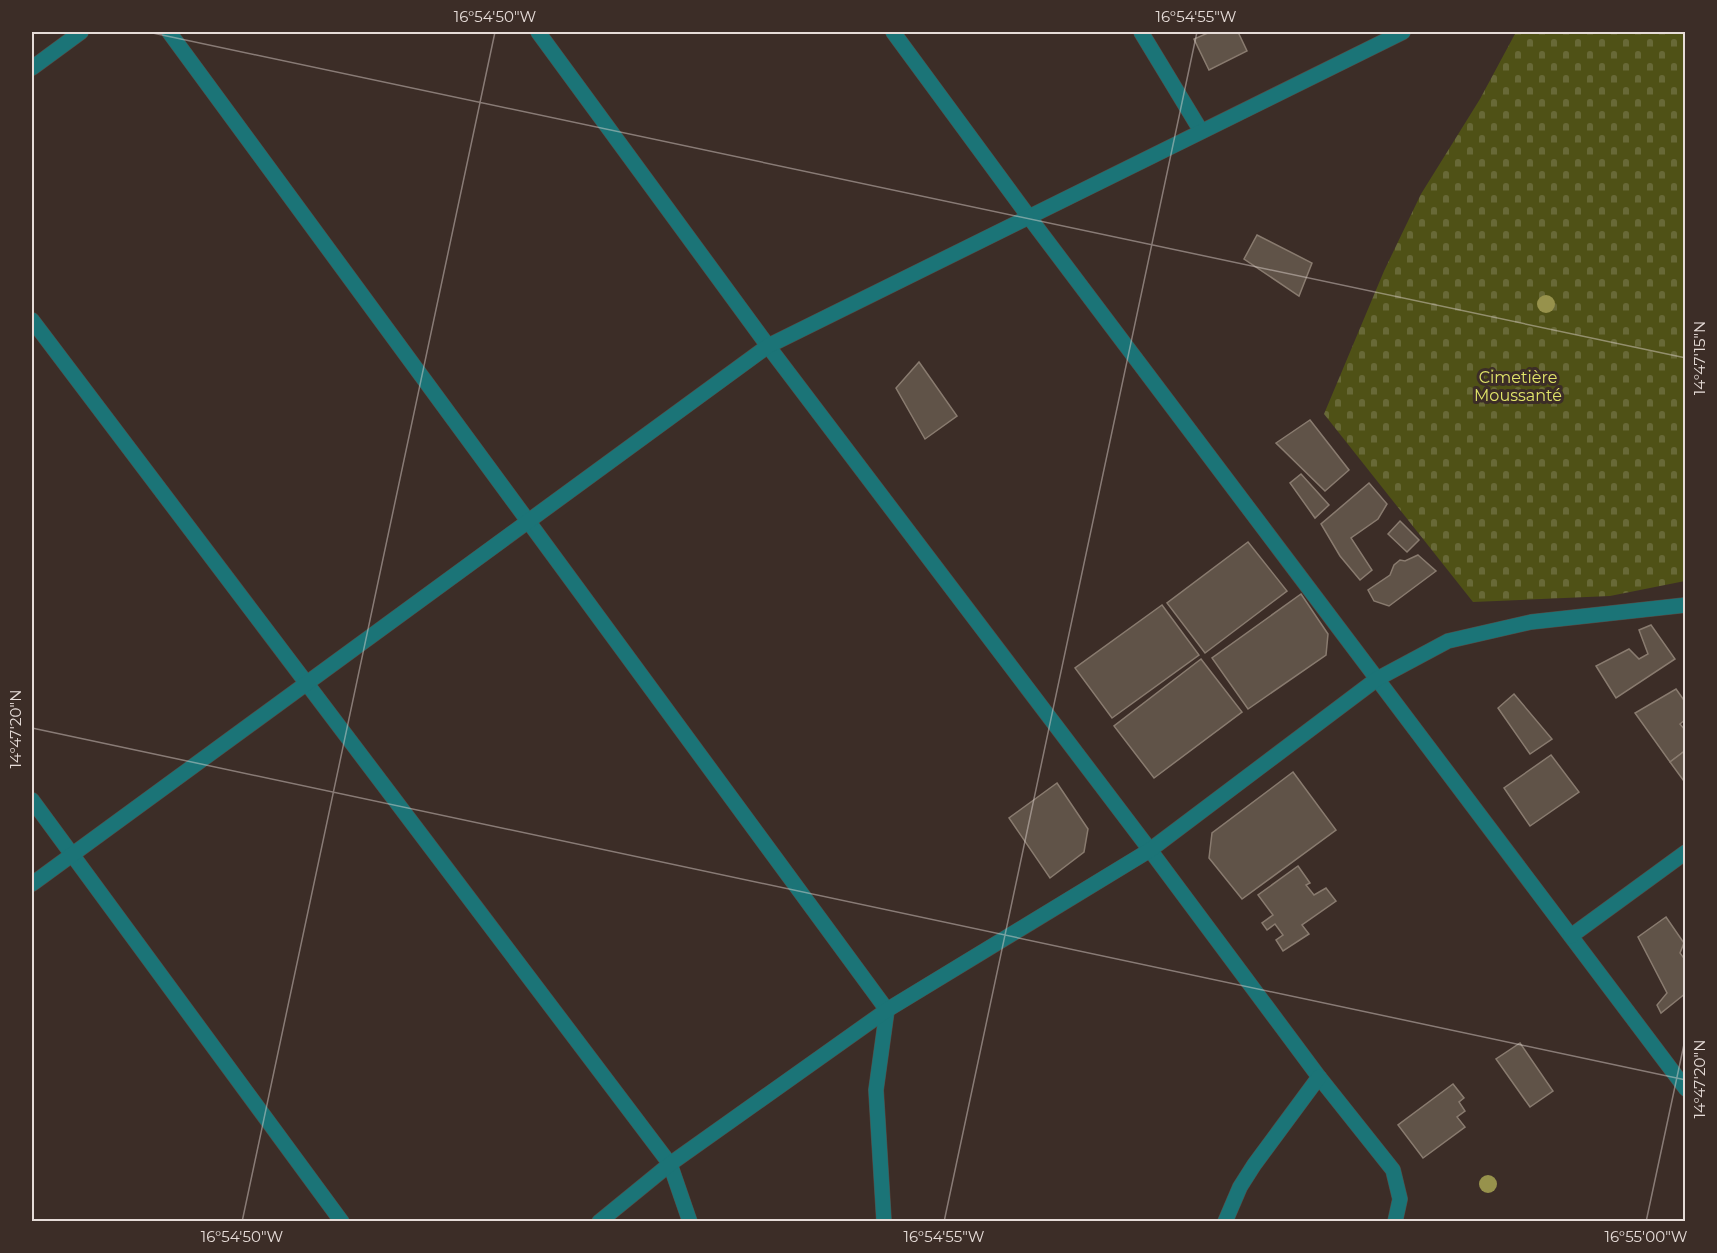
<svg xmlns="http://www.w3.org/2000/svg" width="1717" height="1253" viewBox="0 0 1717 1253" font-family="Montserrat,sans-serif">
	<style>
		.cemetery { fill: url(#cemetery-stones) }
		.building { fill: #605348; stroke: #897b6f; stroke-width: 1.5 }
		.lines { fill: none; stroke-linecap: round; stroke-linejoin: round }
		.street-casing { stroke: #574943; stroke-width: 16 }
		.street { stroke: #1b7477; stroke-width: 15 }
		.tree { fill: #97924c }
		.ticks { fill: none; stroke: #e6dcd8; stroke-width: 1.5; stroke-opacity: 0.45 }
		.labels { text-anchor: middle; stroke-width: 6; stroke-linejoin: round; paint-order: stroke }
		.park-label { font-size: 16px; fill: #e1e56a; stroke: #3c2d27 }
		.neatline { fill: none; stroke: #e6dcd8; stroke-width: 2 }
		.ticks-label { font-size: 15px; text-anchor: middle; fill: #e6dcd8 }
	</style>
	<defs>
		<pattern id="cemetery-stones" width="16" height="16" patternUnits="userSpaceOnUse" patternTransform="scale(1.5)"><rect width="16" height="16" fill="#4f5116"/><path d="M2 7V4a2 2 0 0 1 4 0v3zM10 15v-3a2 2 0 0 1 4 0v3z" fill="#686937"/></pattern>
	</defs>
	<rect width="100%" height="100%" fill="#3c2d27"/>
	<polygon class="cemetery" points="1516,32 1685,32 1685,581 1610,596 1473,602 1324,414 1384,271 1421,194 1480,99"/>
	<g class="building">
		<polygon points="1210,32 1238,32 1247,51 1209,70 1194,39"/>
		<polygon points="1257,235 1312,263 1299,296 1244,259"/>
		<polygon points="919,362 957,416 925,439 896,388"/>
		<polygon points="1310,420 1349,470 1325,491 1276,443"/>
		<polygon points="1301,474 1329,505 1315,518 1290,483"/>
		<polygon points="1369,483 1387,504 1378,519 1351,538 1372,570 1360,580 1340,556 1321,524"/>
		<polygon points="1400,521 1419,540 1407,552 1388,534"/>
		<polygon points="1248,542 1287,591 1205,653 1167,603"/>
		<polygon points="1418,555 1436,571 1389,606 1374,601 1368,590 1390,575 1394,565 1400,560 1405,561"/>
		<polygon points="1301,594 1328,634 1326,655 1248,709 1212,658"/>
		<polygon points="1162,605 1199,655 1112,718 1075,668"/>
		<polygon points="1651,625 1675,659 1616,698 1596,666 1629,649 1639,659 1648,654 1639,630"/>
		<polygon points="1201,659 1242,712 1154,778 1114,726"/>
		<polygon points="1676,689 1686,703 1686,719 1680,724 1686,731 1686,750 1670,762 1635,713"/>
		<polygon points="1514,694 1552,739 1530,754 1498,708"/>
		<polygon points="1686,750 1686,784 1670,762"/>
		<polygon points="1551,755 1579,792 1530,826 1504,788"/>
		<polygon points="1293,772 1336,830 1242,899 1209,858 1212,833"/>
		<polygon points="1057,783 1088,829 1084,852 1050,878 1009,818"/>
		<polygon points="1298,866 1310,883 1306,885 1314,895 1326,888 1336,901 1302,925 1309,934 1283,951 1276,940 1283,935 1275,924 1267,930 1262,923 1273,915 1258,895"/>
		<polygon points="1666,917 1684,943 1680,953 1686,961 1686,993 1661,1013 1657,1005 1667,993 1638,937"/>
		<polygon points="1520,1043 1553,1091 1530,1107 1496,1059"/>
		<polygon points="1453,1084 1464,1098 1459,1102 1465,1111 1457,1117 1465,1127 1423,1158 1398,1125"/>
	</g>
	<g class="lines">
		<defs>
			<g id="street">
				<polyline points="169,32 887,1010 876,1090 884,1222"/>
				<polyline points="538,32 768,346 1150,850 1319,1077 1393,1170 1400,1199 1395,1222"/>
				<polyline points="893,32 1029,217 1686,1089"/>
				<polyline points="1141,32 1201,131"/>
				<polyline points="32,68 81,32"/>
				<polyline points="32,320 670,1164 690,1222"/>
				<polyline points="32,800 342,1222"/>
				<polyline points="32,884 768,346 1403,32"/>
				<polyline points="1571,936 1686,852"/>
				<polyline points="599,1222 670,1164 887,1010 1150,850 1377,679 1448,641 1531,622 1686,605"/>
				<polyline points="1225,1222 1240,1187 1254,1165 1319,1077"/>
			</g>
		</defs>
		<use href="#street" class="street-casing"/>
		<use href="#street" class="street"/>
	</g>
	<g class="tree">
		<circle cx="1546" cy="304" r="9"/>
		<circle cx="1488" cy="1184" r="9"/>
	</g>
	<path class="ticks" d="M148,32L1686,358M32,728L1686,1080M242,1222L495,32M944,1222L1197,32M1646,1222L1686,1035"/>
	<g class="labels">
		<g class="park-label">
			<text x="1518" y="383">Cimetière<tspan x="1518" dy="18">Moussanté</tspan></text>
		</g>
	</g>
	<rect width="1717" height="1253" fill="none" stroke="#3c2d27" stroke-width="66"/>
	<rect x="33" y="33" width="1651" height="1187" class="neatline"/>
	<g class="ticks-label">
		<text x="495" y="22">16°54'50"W</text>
		<text x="1196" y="22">16°54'55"W</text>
		<text transform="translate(1700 358) rotate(-90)" y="5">14°47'15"N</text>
		<text transform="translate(16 729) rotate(-90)" y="5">14°47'20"N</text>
		<text transform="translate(1700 1079) rotate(-90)" y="5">14°47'20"N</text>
		<text x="242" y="1242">16°54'50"W</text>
		<text x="944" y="1242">16°54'55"W</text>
		<text x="1646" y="1242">16°55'00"W</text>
	</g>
</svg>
